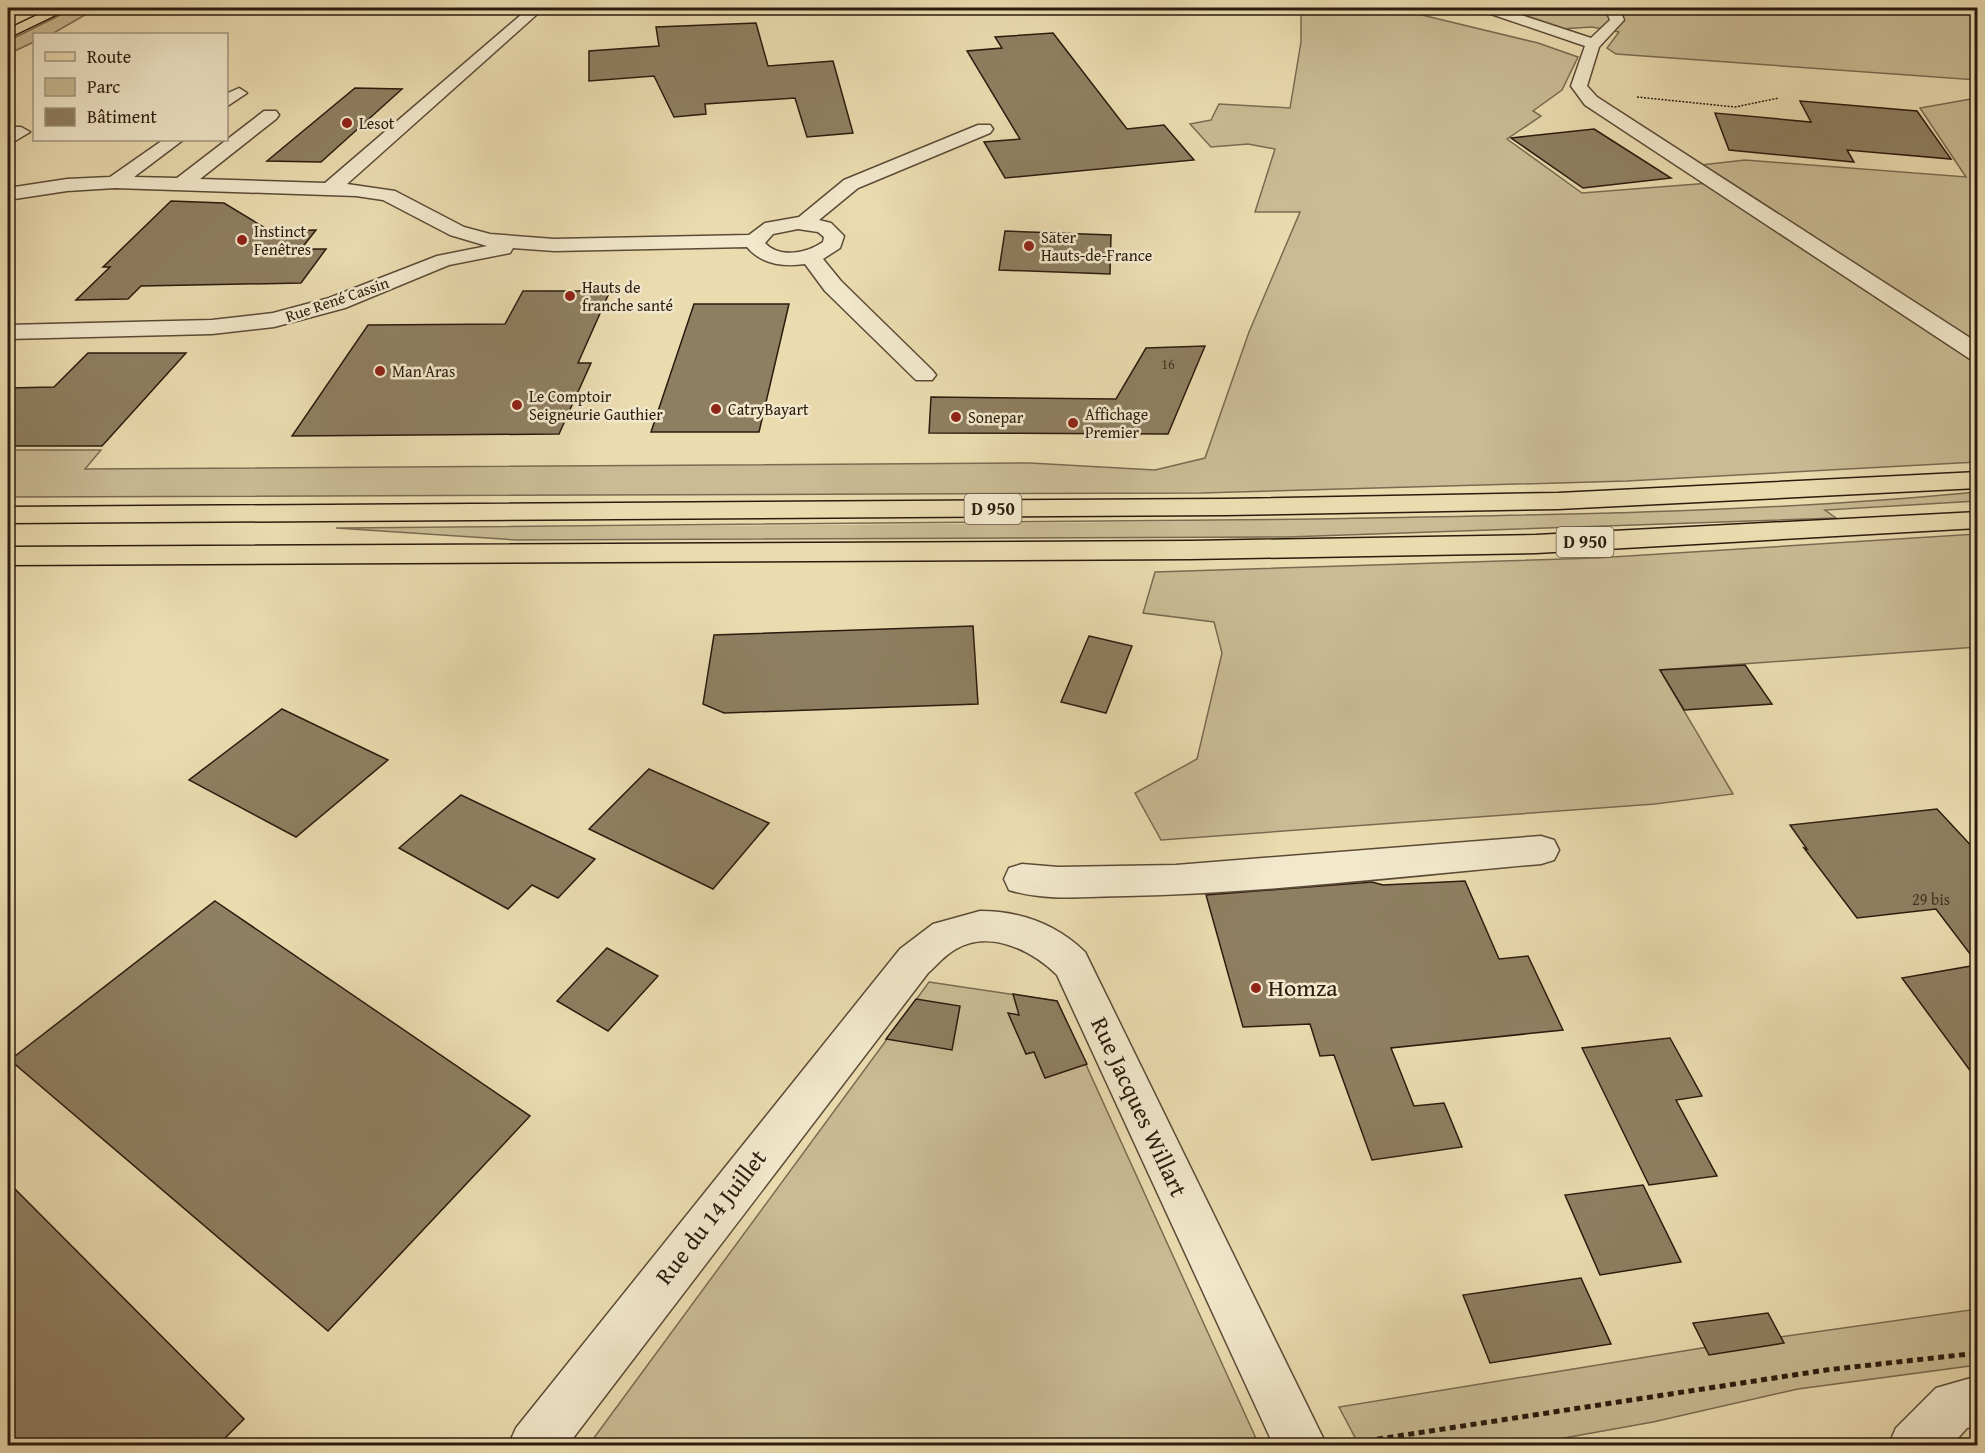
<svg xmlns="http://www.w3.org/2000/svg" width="1985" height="1453" viewBox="0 0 1985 1453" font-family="'Gentium Book Plus',serif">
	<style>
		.green { fill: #cabb94; stroke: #7a6b51; stroke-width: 1.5 }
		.building { fill: #8f7f62; stroke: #2b1b0e; stroke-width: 1.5 }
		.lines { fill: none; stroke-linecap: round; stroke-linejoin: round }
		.minor-casing { stroke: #5b4b36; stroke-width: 3 }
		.major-casing { stroke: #2b1b0e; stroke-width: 3 }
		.highway-casing { stroke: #2b1b0e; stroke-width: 3 }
		.path-far1 { stroke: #2b1b0e; stroke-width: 1.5; stroke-dasharray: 2 1.5; stroke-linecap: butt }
		.path { stroke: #2b1b0e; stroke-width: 5; stroke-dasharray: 6 4.5; stroke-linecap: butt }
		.minor { fill: #f2e8cc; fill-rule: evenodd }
		.major { fill: #ebdcb0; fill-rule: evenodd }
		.highway { fill: #ebdcb0; fill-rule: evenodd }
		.poi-dot { fill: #8f2418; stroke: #f2e8cc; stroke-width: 2 }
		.labels { text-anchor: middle; stroke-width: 5; stroke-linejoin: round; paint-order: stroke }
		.far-number-label { font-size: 14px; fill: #443423 }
		.far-poi-label { font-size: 16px; fill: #2b1b0e; stroke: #f2e8cc; text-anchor: start }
		.far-street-label { font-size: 16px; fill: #2b1b0e; stroke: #f2e8cc }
		.number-label { font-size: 16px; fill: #443423 }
		.shield { fill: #f2e8cc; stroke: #675847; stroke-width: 1.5 }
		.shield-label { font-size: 18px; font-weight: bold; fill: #2b1b0e }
		.near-poi-label { font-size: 24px; fill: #2b1b0e; stroke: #f2e8cc; text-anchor: start }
		.near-street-label { font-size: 24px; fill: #2b1b0e; stroke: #f2e8cc }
	</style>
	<rect width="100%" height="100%" fill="#ebdcb0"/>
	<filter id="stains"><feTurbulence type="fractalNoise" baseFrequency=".00333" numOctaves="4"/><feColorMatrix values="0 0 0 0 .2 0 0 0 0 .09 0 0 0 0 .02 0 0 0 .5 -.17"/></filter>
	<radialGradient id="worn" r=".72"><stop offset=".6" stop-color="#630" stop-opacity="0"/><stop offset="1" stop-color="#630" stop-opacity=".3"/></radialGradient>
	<g class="green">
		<polygon points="74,8 97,8 52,34 34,34 34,42 8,54 8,41"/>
		<polygon points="1301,8 1393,8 1538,43 1578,57 1562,90 1533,111 1541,116 1507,139 1582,193 1710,183 1918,318 1978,361 1977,462 1627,481 1201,493 8,497 8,450 101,450 85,469 1030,463 1155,470 1205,458 1249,332 1300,212 1255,212 1275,149 1248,144 1211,147 1190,124 1211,120 1219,104 1290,108 1301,42"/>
		<polygon points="1496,8 1977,8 1977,80 1616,54 1607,48 1619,32 1592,27 1561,29"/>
		<polygon points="1977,98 1977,348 1701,165 1745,160 1966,177 1920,108"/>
		<path d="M1977,492V501L1825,510L1836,518L1287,537L517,540L336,528C663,526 990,525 1318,519C1537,515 1759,513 1977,492Z"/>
		<polygon points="1977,534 1977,647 1660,670 1733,794 1655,804 1161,840 1135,793 1197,759 1222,653 1214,622 1143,613 1155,572 1596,558"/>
		<polygon points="929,982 1057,1001 1259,1445 588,1446"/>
		<polygon points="1977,1309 1977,1365 1798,1389 1653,1422 1525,1445 1359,1445 1339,1407 1702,1348"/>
	</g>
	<g class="building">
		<polygon points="756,23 768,66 833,61 853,133 807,137 795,98 705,104 706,114 674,117 654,76 589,81 589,51 659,46 656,27"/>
		<polygon points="1053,33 1127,129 1164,125 1194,160 1005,178 984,142 1020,139 967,51 1002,48 995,37"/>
		<polygon points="355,88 402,89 321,162 267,161"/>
		<polygon points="1800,101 1917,111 1951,159 1847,150 1854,162 1729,150 1715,113 1811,122"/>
		<polygon points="1594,129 1671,178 1583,188 1511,138"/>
		<polygon points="171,201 224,203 270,231 316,230 301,249 326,249 301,283 141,286 128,299 76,300 110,267 103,267"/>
		<polygon points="1005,231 1111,235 1110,274 999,270"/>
		<polygon points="523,291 610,291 578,363 591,363 559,434 292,436 368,325 505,324"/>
		<polygon points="694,304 789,304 759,432 651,432"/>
		<polygon points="1205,346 1168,434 929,433 931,397 1116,399 1146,348"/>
		<polygon points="88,353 186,353 102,446 8,446 8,388 54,387"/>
		<polygon points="973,626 978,704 724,713 703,704 714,635"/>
		<polygon points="1089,636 1132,646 1106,713 1061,702"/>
		<polygon points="1745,665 1772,704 1684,710 1660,670"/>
		<polygon points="282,709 388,760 296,837 189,780"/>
		<polygon points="649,769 769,823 713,889 589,829"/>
		<polygon points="461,795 570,847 595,859 558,898 532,885 508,909 399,848"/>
		<polygon points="1937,809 1977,852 1977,963 1936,909 1857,918 1804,848 1807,849 1790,825"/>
		<polygon points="1465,881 1499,959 1528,956 1563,1030 1391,1048 1414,1106 1444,1103 1462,1147 1372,1160 1334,1055 1320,1056 1310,1024 1243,1027 1206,895 1372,882 1383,885"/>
		<polygon points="215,901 530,1116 328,1331 10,1060"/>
		<polygon points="607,948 658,976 608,1031 557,1001"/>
		<polygon points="1977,965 1977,1080 1902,978"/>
		<polygon points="1013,994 1057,1001 1087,1064 1045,1078 1034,1052 1026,1054 1008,1013 1019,1015"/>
		<polygon points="916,999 960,1006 952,1050 886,1039"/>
		<polygon points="1670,1038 1702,1096 1676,1100 1717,1176 1649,1185 1582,1048"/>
		<polygon points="8,1182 244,1419 217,1446 8,1446"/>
		<polygon points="1643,1185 1681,1262 1600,1275 1565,1195"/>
		<polygon points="1581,1278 1611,1344 1490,1363 1463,1295"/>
		<polygon points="1768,1313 1784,1343 1709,1355 1693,1323"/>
	</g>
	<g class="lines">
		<defs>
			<g id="minor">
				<path d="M529,8H544L347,184L395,191L464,227L490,234L554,239L749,235L765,223L799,217L844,180L978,125H990L993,129L990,133L858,188L819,220L831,223L844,236L840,248L823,259L841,281L932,370L936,375L932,380H916L825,291L805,264C784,267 762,265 747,247L554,251L513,248L510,253L449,265L345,308L274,327L212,334L8,339V325L212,320L273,313L329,298L437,256L487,246L450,235L383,200L356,196L115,188L67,191L8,200V188L67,179L110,177L163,140H183L134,177L177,178L264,111H276L279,115L276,119L200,179L325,183ZM798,229L818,232L824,237L823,242C807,253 780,259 765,243L773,234Z"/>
				<polygon points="1480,8 1500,8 1591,38 1610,20 1605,8 1619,8 1624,20 1599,47 1587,86 1597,97 1978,343 1978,361 1970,359 1585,105 1571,86 1585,46 1482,11"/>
				<polygon points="239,88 247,93 226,107 226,94"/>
				<polygon points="8,127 21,127 30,132 8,145"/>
				<path d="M1541,836L1554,840L1559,850L1554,860L1541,864C1403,876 1265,893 1127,896C1088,896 1046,902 1009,890L1004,879L1009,868L1022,864L1058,867L1176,865Z"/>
				<path d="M980,911C1020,911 1056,924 1085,952L1327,1446H1274L1057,975C1033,951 990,929 956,949C945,955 937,965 928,973L567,1446H508L516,1428L900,949L933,924Z"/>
				<polygon points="1978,1376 1978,1426 1967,1428 1951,1446 1888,1446 1896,1428 1936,1388"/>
			</g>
			<polygon id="major" points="52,8 70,8 8,38 8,29"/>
			<g id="highway">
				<polygon points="1978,472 1978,488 1558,509 1225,515 8,523 8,507 1225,499 1558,493"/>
				<polygon points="1978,512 1978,528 1536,553 1191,559 8,565 8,547 1191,541 1536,535"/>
			</g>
		</defs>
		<use href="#minor" class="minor-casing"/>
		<use href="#major" class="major-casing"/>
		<use href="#highway" class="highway-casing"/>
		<polyline class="path-far1" points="1637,97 1735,107 1779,98"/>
		<polyline class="path" points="1346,1444 1826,1370 1978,1353"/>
		<use href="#minor" class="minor"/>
		<use href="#major" class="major"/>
		<use href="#highway" class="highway"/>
	</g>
	<g class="poi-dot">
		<circle cx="347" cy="123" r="6"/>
		<circle cx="242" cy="240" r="6"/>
		<circle cx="1029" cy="246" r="6"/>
		<circle cx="570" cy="296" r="6"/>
		<circle cx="380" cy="371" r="6"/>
		<circle cx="517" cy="405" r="6"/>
		<circle cx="716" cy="409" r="6"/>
		<circle cx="956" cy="417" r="6"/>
		<circle cx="1073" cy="423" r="6"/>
		<circle cx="1256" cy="988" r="6"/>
	</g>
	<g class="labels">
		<g class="far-number-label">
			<text x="1168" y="369">16</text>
		</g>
		<g class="far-poi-label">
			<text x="359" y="129">Lesot</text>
			<text x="254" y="237">Instinct<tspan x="254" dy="18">Fenêtres</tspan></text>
			<text x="1041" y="243">Sater<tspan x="1041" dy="18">Hauts-de-France</tspan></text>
			<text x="582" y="293">Hauts de<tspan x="582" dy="18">franche santé</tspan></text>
			<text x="392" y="377">Man Aras</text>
			<text x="529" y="402">Le Comptoir<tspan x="529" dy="18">Seigneurie Gauthier</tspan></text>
			<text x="728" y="415">CatryBayart</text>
			<text x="1085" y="420">Affichage<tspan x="1085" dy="18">Premier</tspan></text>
			<text x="968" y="423">Sonepar</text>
		</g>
		<g class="far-street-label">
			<text transform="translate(337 299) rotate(-19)" y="6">Rue René Cassin</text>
		</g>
		<g class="number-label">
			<text x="1931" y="905">29 bis</text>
		</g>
		<g class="shield">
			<rect x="964.5" y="494" width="57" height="30" rx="4.5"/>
			<rect x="1556.5" y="527" width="57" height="30" rx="4.5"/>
		</g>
		<g class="shield-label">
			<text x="993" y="515">D 950</text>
			<text x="1585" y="548">D 950</text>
		</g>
		<g class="near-poi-label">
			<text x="1268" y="996">Homza</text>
		</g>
		<g class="near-street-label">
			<text transform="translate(1139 1107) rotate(65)" y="8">Rue Jacques Willart</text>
			<text transform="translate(711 1217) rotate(-52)" y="8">Rue du 14 Juillet</text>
		</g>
	</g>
	<rect width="1985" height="1453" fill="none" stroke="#ebdcb0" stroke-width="30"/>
	<rect x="9" y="9" width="1967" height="1435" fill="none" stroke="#2b1b0e" stroke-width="3"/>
	<rect x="15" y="15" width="1955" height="1423" fill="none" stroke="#2b1b0e" stroke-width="1.5"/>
	<rect x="33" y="33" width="195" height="108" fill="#f2e8cc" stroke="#a29680" stroke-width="1.5"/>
	<rect x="45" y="52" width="30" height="9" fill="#ebdcb0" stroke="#a29680" stroke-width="1.5"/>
	<text x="87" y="63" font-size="18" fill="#2b1b0e">Route</text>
	<rect x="45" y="78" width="30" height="18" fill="#cabb94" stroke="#a29680" stroke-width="1.5"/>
	<text x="87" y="93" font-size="18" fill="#2b1b0e">Parc</text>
	<rect x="45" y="108" width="30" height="18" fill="#8f7f62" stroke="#a29680" stroke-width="1.5"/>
	<text x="87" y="123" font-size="18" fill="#2b1b0e">Bâtiment</text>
	<rect width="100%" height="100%" filter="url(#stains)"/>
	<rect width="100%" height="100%" fill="url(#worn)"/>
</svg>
